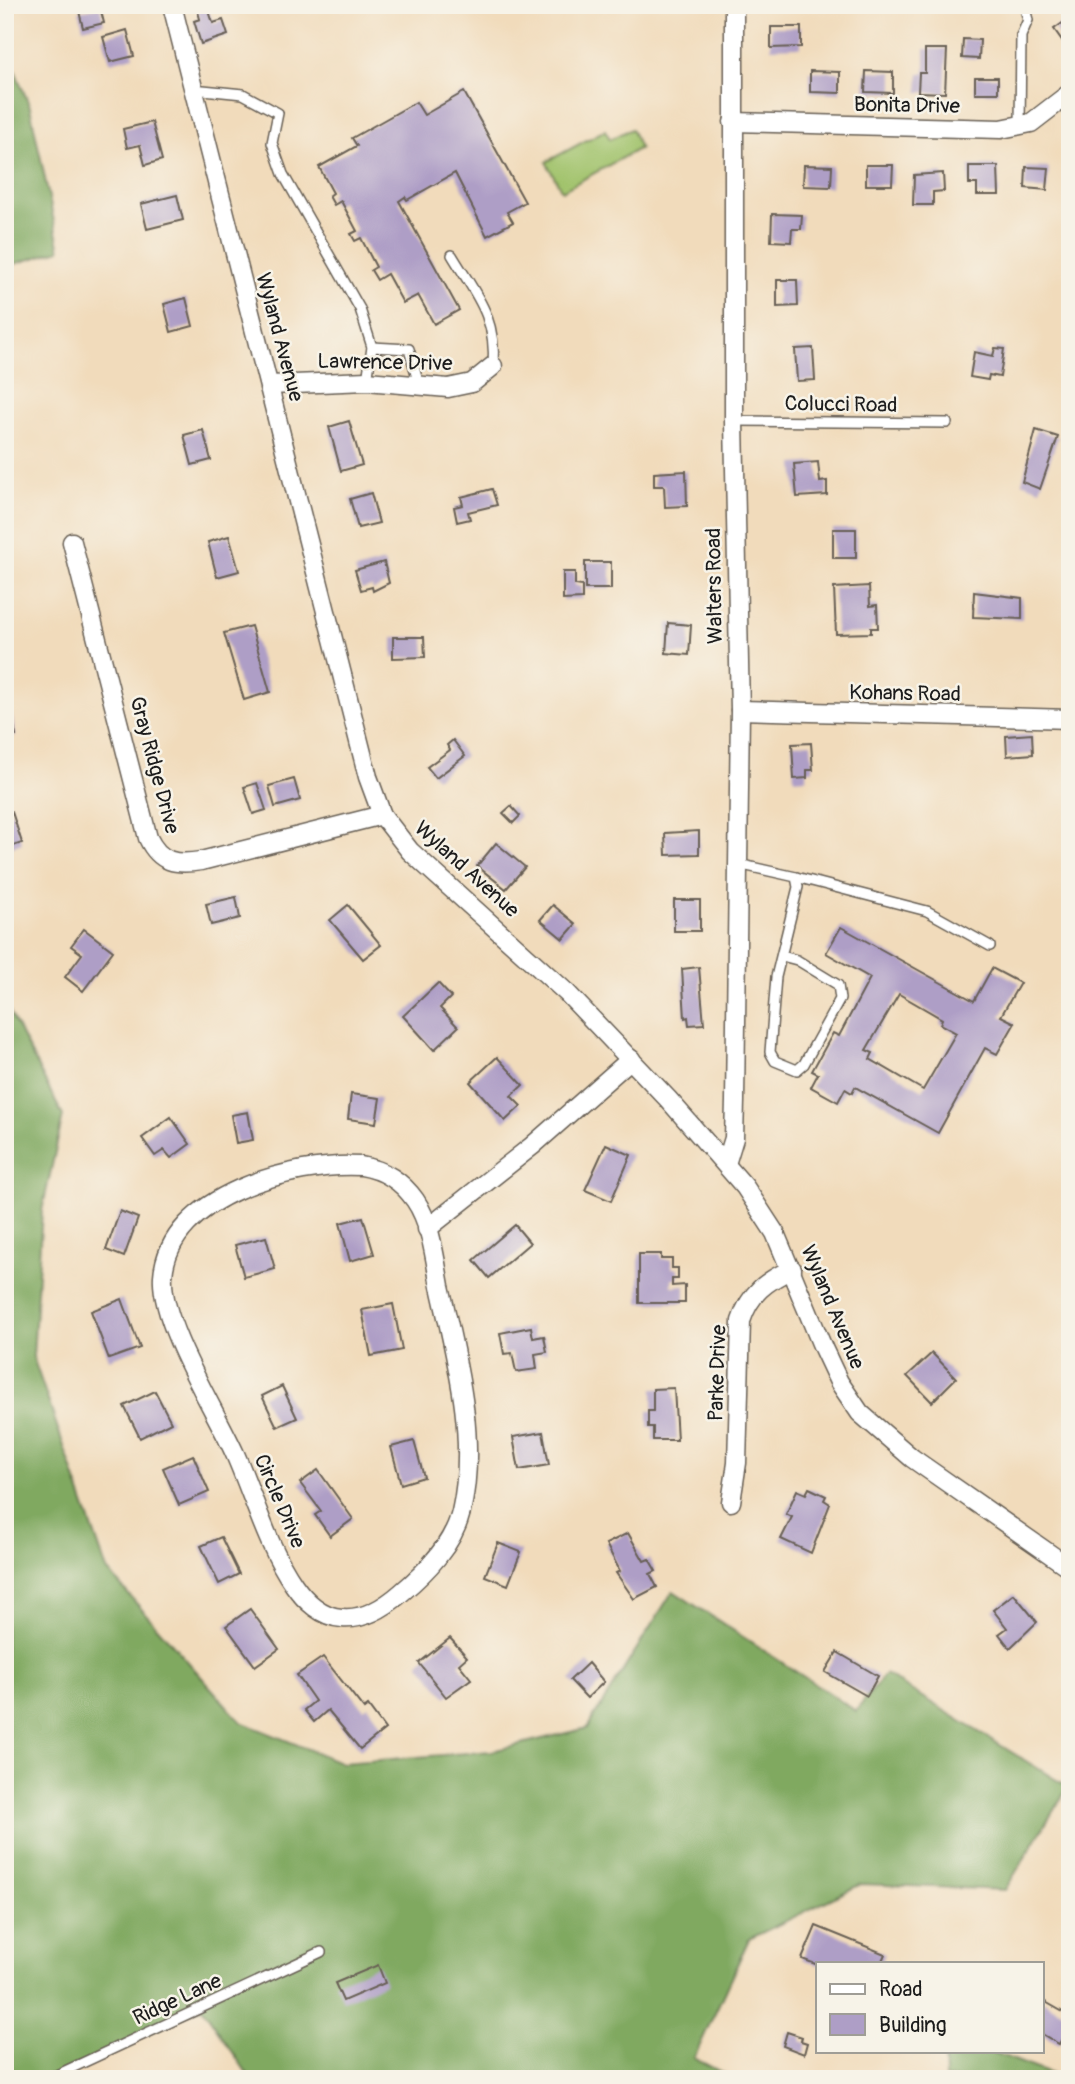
<svg xmlns="http://www.w3.org/2000/svg" width="1075" height="2084" viewBox="0 0 1075 2084" font-family="Pangolin,sans-serif">
	<style>
		.green { fill: #a1c36c; stroke: #5e7044; stroke-width: 2 }
		.forest { fill: #80a960; stroke: #4e623e; stroke-width: 2 }
		.building { fill: #ae9ec6; fill-rule: evenodd }
		.lines { fill: none; stroke-linecap: round; stroke-linejoin: round }
		.service-casing { stroke: #675f54; stroke-width: 12 }
		.minor-casing { stroke: #675f54; stroke-width: 21 }
		.service { stroke: #fff; stroke-width: 9 }
		.minor { stroke: #fff; stroke-width: 18 }
		.labels { text-anchor: middle; stroke-width: 5; stroke-linejoin: round; paint-order: stroke }
		.street-label { font-size: 21px; fill: #1c1c1c; stroke: #f7f3e8 }
	</style>
	<rect width="100%" height="100%" fill="#f7f3e8"/>
	<filter id="ink" filterUnits="userSpaceOnUse"><feTurbulence type="fractalNoise" baseFrequency=".0143" numOctaves="2"/><feDisplacementMap in="SourceGraphic" scale="14" xChannelSelector="R" yChannelSelector="G"/><feConvolveMatrix kernelMatrix="1 2 1 2 8 2 1 2 1" color-interpolation-filters="sRGB"/></filter>
	<filter id="wash" filterUnits="userSpaceOnUse"><feTurbulence type="fractalNoise" baseFrequency=".00686" numOctaves="4" result="noise"/><feDisplacementMap in="SourceGraphic" scale="28" xChannelSelector="R" yChannelSelector="G"/><feGaussianBlur stdDeviation="1.57" result="paint"/><feColorMatrix in="noise" values="0 0 0 0 0 0 0 0 0 0 0 0 0 0 0 0 0 1.4 0 .05"/><feComposite in="paint" operator="in"/></filter>
	<g filter="url(#wash)">
		<rect width="100%" height="100%" fill="#f1dbbb"/>
		<polygon class="green" points="631,129 640,148 562,191 546,162 605,130 610,139"/>
		<g class="forest">
			<polygon points="5,46 30,107 60,250 5,267"/>
			<polygon points="5,1003 63,1116 42,1211 33,1357 107,1570 241,1722 342,1763 492,1751 587,1728 673,1591 856,1711 885,1674 1068,1787 1005,1890 861,1884 749,1939 694,2058 734,2079 251,2079 202,2007 48,2079 5,2079"/>
			<polygon points="944,2051 990,2051 1064,2079 945,2079"/>
		</g>
		<g id="blocks">
			<g class="building">
				<polygon points="207,5 213,23 223,20 228,35 201,44 194,21 200,19 197,8"/>
				<polygon points="100,7 104,23 83,28 79,11"/>
				<polygon points="1070,18 1070,43 1066,46 1054,29"/>
				<polygon points="771,27 801,27 801,47 771,48"/>
				<polygon points="127,30 134,56 110,62 103,37"/>
				<polygon points="963,39 980,40 979,59 962,58"/>
				<polygon points="925,49 947,49 945,93 918,92 919,73 925,73"/>
				<polygon points="810,71 840,72 840,93 810,92"/>
				<polygon points="866,71 893,72 893,93 865,92"/>
				<rect x="975" y="77" width="23" height="16"/>
				<polygon points="464,92 525,202 507,212 513,222 487,236 455,173 407,200 405,197 399,201 459,310 434,324 418,295 403,303 387,274 377,280 371,270 376,267 361,238 355,241 351,234 357,231 341,201 334,205 329,196 333,193 319,167 357,146 352,138 416,102 424,115"/>
				<polygon points="152,122 162,160 145,165 140,145 127,148 123,129"/>
				<polygon points="804,165 832,166 831,187 803,186"/>
				<polygon points="866,165 893,165 892,185 866,185"/>
				<polygon points="969,166 998,166 999,195 977,195 977,184 969,184"/>
				<polygon points="1026,167 1049,168 1047,190 1025,188"/>
				<polygon points="943,173 944,191 933,192 933,205 913,205 914,175"/>
				<polygon points="177,195 183,220 147,229 141,204"/>
				<polygon points="772,214 802,215 801,229 792,229 791,242 771,241"/>
				<polygon points="777,280 797,280 798,306 777,307"/>
				<polygon points="186,298 193,326 171,332 164,304"/>
				<polygon points="813,348 815,380 797,381 795,349"/>
				<polygon points="995,348 1004,349 1000,377 989,375 988,380 970,377 974,352 993,356"/>
				<polygon points="349,421 362,465 341,471 329,427"/>
				<polygon points="203,430 211,460 192,465 184,435"/>
				<polygon points="1036,430 1058,437 1040,489 1022,482"/>
				<polygon points="818,462 820,482 827,481 827,495 797,497 794,464"/>
				<polygon points="686,471 687,506 665,507 664,486 654,486 654,473"/>
				<polygon points="492,489 497,505 468,512 470,519 457,522 454,507 463,505 461,497"/>
				<polygon points="371,493 379,523 358,528 350,499"/>
				<rect x="833" y="529" width="23" height="29"/>
				<polygon points="229,536 239,571 217,577 208,542"/>
				<polygon points="384,562 389,583 373,591 372,587 361,590 355,570"/>
				<rect x="585" y="562" width="26" height="27"/>
				<polygon points="563,572 575,572 575,585 582,586 582,599 563,600"/>
				<polygon points="869,586 870,606 877,605 878,628 871,628 871,633 836,634 834,588"/>
				<polygon points="974,592 1022,598 1022,619 973,617"/>
				<polygon points="668,623 691,625 689,655 666,653"/>
				<polygon points="251,626 270,692 244,700 224,633"/>
				<polygon points="393,637 424,637 425,657 393,658"/>
				<polygon points="11,710 16,736 5,738 5,711"/>
				<polygon points="1032,734 1033,754 1007,756 1006,736"/>
				<polygon points="453,740 465,756 436,778 427,767 450,750 447,745"/>
				<polygon points="811,743 813,770 807,770 807,778 794,779 792,744"/>
				<polygon points="294,779 300,800 275,807 269,786"/>
				<polygon points="257,783 266,810 253,814 244,787"/>
				<polygon points="511,806 520,816 513,823 503,813"/>
				<polygon points="12,812 22,843 5,849 5,814"/>
				<polygon points="699,831 699,854 666,855 665,833"/>
				<polygon points="496,843 525,867 506,889 477,866"/>
				<polygon points="236,897 240,918 211,925 206,904"/>
				<rect x="674" y="900" width="26" height="31"/>
				<polygon points="348,905 381,945 363,959 330,920"/>
				<polygon points="553,905 576,924 563,939 540,920"/>
				<path d="M841,927L974,1001L992,968L1020,983L1001,1016L1015,1023L997,1054L985,1048L938,1133L855,1087L852,1093L845,1089L838,1102L811,1087L818,1074L812,1071L833,1033L839,1036L870,978L826,953ZM899,994L942,1019L940,1024L956,1033L923,1090L870,1059L873,1053L866,1050Z"/>
				<polygon points="84,929 113,951 83,991 65,977 82,954 71,946"/>
				<polygon points="699,967 704,1024 689,1025 688,1017 685,1018 682,969"/>
				<polygon points="438,983 451,997 440,1008 458,1027 434,1050 403,1016"/>
				<polygon points="497,1057 523,1085 511,1096 521,1106 505,1121 470,1082"/>
				<polygon points="351,1094 380,1098 376,1123 348,1119"/>
				<polygon points="248,1112 253,1140 236,1143 231,1115"/>
				<polygon points="171,1117 190,1144 171,1158 164,1150 155,1156 142,1138"/>
				<polygon points="606,1144 631,1155 611,1201 585,1190"/>
				<polygon points="120,1211 138,1218 124,1257 106,1250"/>
				<polygon points="363,1217 374,1254 350,1261 340,1223"/>
				<polygon points="515,1225 530,1243 489,1278 474,1260"/>
				<polygon points="266,1237 275,1269 244,1277 235,1245"/>
				<polygon points="639,1254 661,1254 661,1259 672,1259 672,1268 678,1268 678,1279 672,1279 672,1286 685,1285 685,1303 639,1303"/>
				<polygon points="122,1299 140,1348 109,1359 91,1311"/>
				<polygon points="393,1304 402,1350 371,1356 362,1310"/>
				<polygon points="531,1327 533,1338 544,1336 547,1352 535,1354 537,1369 516,1372 512,1353 504,1354 500,1333"/>
				<polygon points="932,1353 956,1378 932,1402 907,1376"/>
				<polygon points="282,1386 297,1418 277,1427 262,1396"/>
				<polygon points="674,1388 677,1440 653,1440 653,1427 648,1427 648,1411 653,1411 653,1389"/>
				<polygon points="155,1391 171,1422 140,1438 124,1406"/>
				<polygon points="543,1432 549,1465 519,1470 513,1437"/>
				<polygon points="414,1441 424,1477 401,1484 391,1447"/>
				<polygon points="193,1455 209,1492 179,1505 163,1468"/>
				<polygon points="318,1470 353,1519 330,1536 315,1515 321,1511 300,1483"/>
				<polygon points="809,1488 826,1496 824,1500 830,1504 811,1553 781,1539 792,1517 786,1514 797,1490 806,1494"/>
				<polygon points="628,1533 644,1561 649,1559 656,1571 650,1574 657,1587 634,1599 616,1573 620,1571 606,1544"/>
				<polygon points="221,1537 239,1574 219,1584 201,1546"/>
				<polygon points="498,1543 521,1552 508,1585 485,1576"/>
				<polygon points="1014,1594 1037,1622 1010,1648 999,1634 1007,1628 993,1610"/>
				<polygon points="250,1609 279,1649 255,1666 226,1626"/>
				<polygon points="450,1638 467,1657 459,1664 471,1679 446,1697 419,1663"/>
				<polygon points="837,1652 878,1676 867,1696 825,1672"/>
				<polygon points="323,1657 364,1709 368,1706 385,1729 360,1749 328,1710 314,1722 304,1710 315,1701 297,1675"/>
				<polygon points="588,1663 604,1682 587,1698 570,1680"/>
				<polygon points="816,1926 885,1954 881,1963 818,1965 802,1959"/>
				<polygon points="378,1965 385,1983 343,2001 335,1983"/>
				<polygon points="1042,2000 1070,2016 1070,2024 1059,2044 1042,2034"/>
				<polygon points="787,2032 802,2037 801,2041 807,2043 804,2054 783,2046"/>
			</g>
		</g>
	</g>
	<g filter="url(#ink)">
		<use href="#blocks" fill-opacity="0" stroke="#675f54" stroke-width="2"/>
		<g class="lines">
			<defs>
				<g id="service">
					<polyline points="193,89 243,94 278,113 272,143 283,174 360,309 372,347 367,381"/>
					<polyline points="1020,126 1021,36 1028,20 1024,5"/>
					<path d="M452,255C476,295 497,317 493,366"/>
					<polyline points="372,347 409,349 419,385"/>
					<polyline points="734,421 947,423"/>
					<polyline points="738,864 796,877 798,887 776,977 770,1052 775,1061 797,1070 804,1064 840,999 838,985 797,960 782,956"/>
					<polyline points="796,877 927,911 990,946"/>
					<polyline points="48,2079 321,1952"/>
				</g>
				<g id="minor">
					<polyline points="172,5 368,777 382,815 410,851 567,993 668,1099 745,1187 775,1233 823,1348 839,1382 860,1413 912,1458 1070,1568"/>
					<polyline points="733,122 1001,129 1031,123 1070,93"/>
					<polyline points="270,385 367,381 448,388 472,383 493,366"/>
					<path d="M72,542L148,838C160,863 176,865 201,861L382,815"/>
					<polyline points="740,710 1070,719"/>
					<polyline points="726,1164 734,1138 735,1101 740,710 734,421 734,5"/>
					<path d="M361,1166C384,1170 401,1180 415,1200C431,1223 435,1259 440,1286C456,1358 478,1438 461,1512C453,1545 426,1572 401,1593C385,1607 365,1620 342,1618C322,1617 305,1601 294,1585C267,1546 254,1497 235,1454C215,1409 160,1324 163,1276C169,1195 294,1162 361,1166Z"/>
					<polyline points="427,1229 532,1146 631,1059"/>
					<path d="M731,1502L737,1463L741,1321C750,1293 766,1281 792,1269"/>
				</g>
			</defs>
			<use href="#service" class="service-casing"/>
			<use href="#minor" class="minor-casing"/>
			<use href="#service" class="service"/>
			<use href="#minor" class="minor"/>
		</g>
	</g>
	<g class="labels">
		<g class="street-label">
			<text transform="translate(907 105) rotate(1)" y="7">Bonita Drive</text>
			<text transform="translate(280 337) rotate(75)" y="7">Wyland Avenue</text>
			<text transform="translate(385 362) rotate(1)" y="7">Lawrence Drive</text>
			<text transform="translate(841 404) rotate(1)" y="7">Colucci Road</text>
			<text transform="translate(714 586) rotate(-91)" y="7">Walters Road</text>
			<text transform="translate(905 693) rotate(1)" y="7">Kohans Road</text>
			<text transform="translate(155 765) rotate(75)" y="7">Gray Ridge Drive</text>
			<text transform="translate(467 869) rotate(42)" y="7">Wyland Avenue</text>
			<text transform="translate(833 1307) rotate(67)" y="7">Wyland Avenue</text>
			<text transform="translate(717 1373) rotate(-88)" y="7">Parke Drive</text>
			<text transform="translate(280 1501) rotate(67)" y="7">Circle Drive</text>
			<text transform="translate(177 1999) rotate(-25)" y="7">Ridge Lane</text>
		</g>
	</g>
	<rect width="1075" height="2084" fill="none" stroke="#f7f3e8" stroke-width="28"/>
	<rect x="816" y="1962" width="228" height="91" fill="#f7f3e8" stroke="#9f9d96" stroke-width="2"/>
	<rect x="830" y="1984" width="35" height="10" fill="#ffffff" stroke="#9f9d96" stroke-width="2"/>
	<text x="879" y="1996" font-size="21" fill="#1c1c1c">Road</text>
	<rect x="830" y="2014" width="35" height="21" fill="#ae9ec6" stroke="#9f9d96" stroke-width="2"/>
	<text x="879" y="2032" font-size="21" fill="#1c1c1c">Building</text>
</svg>
